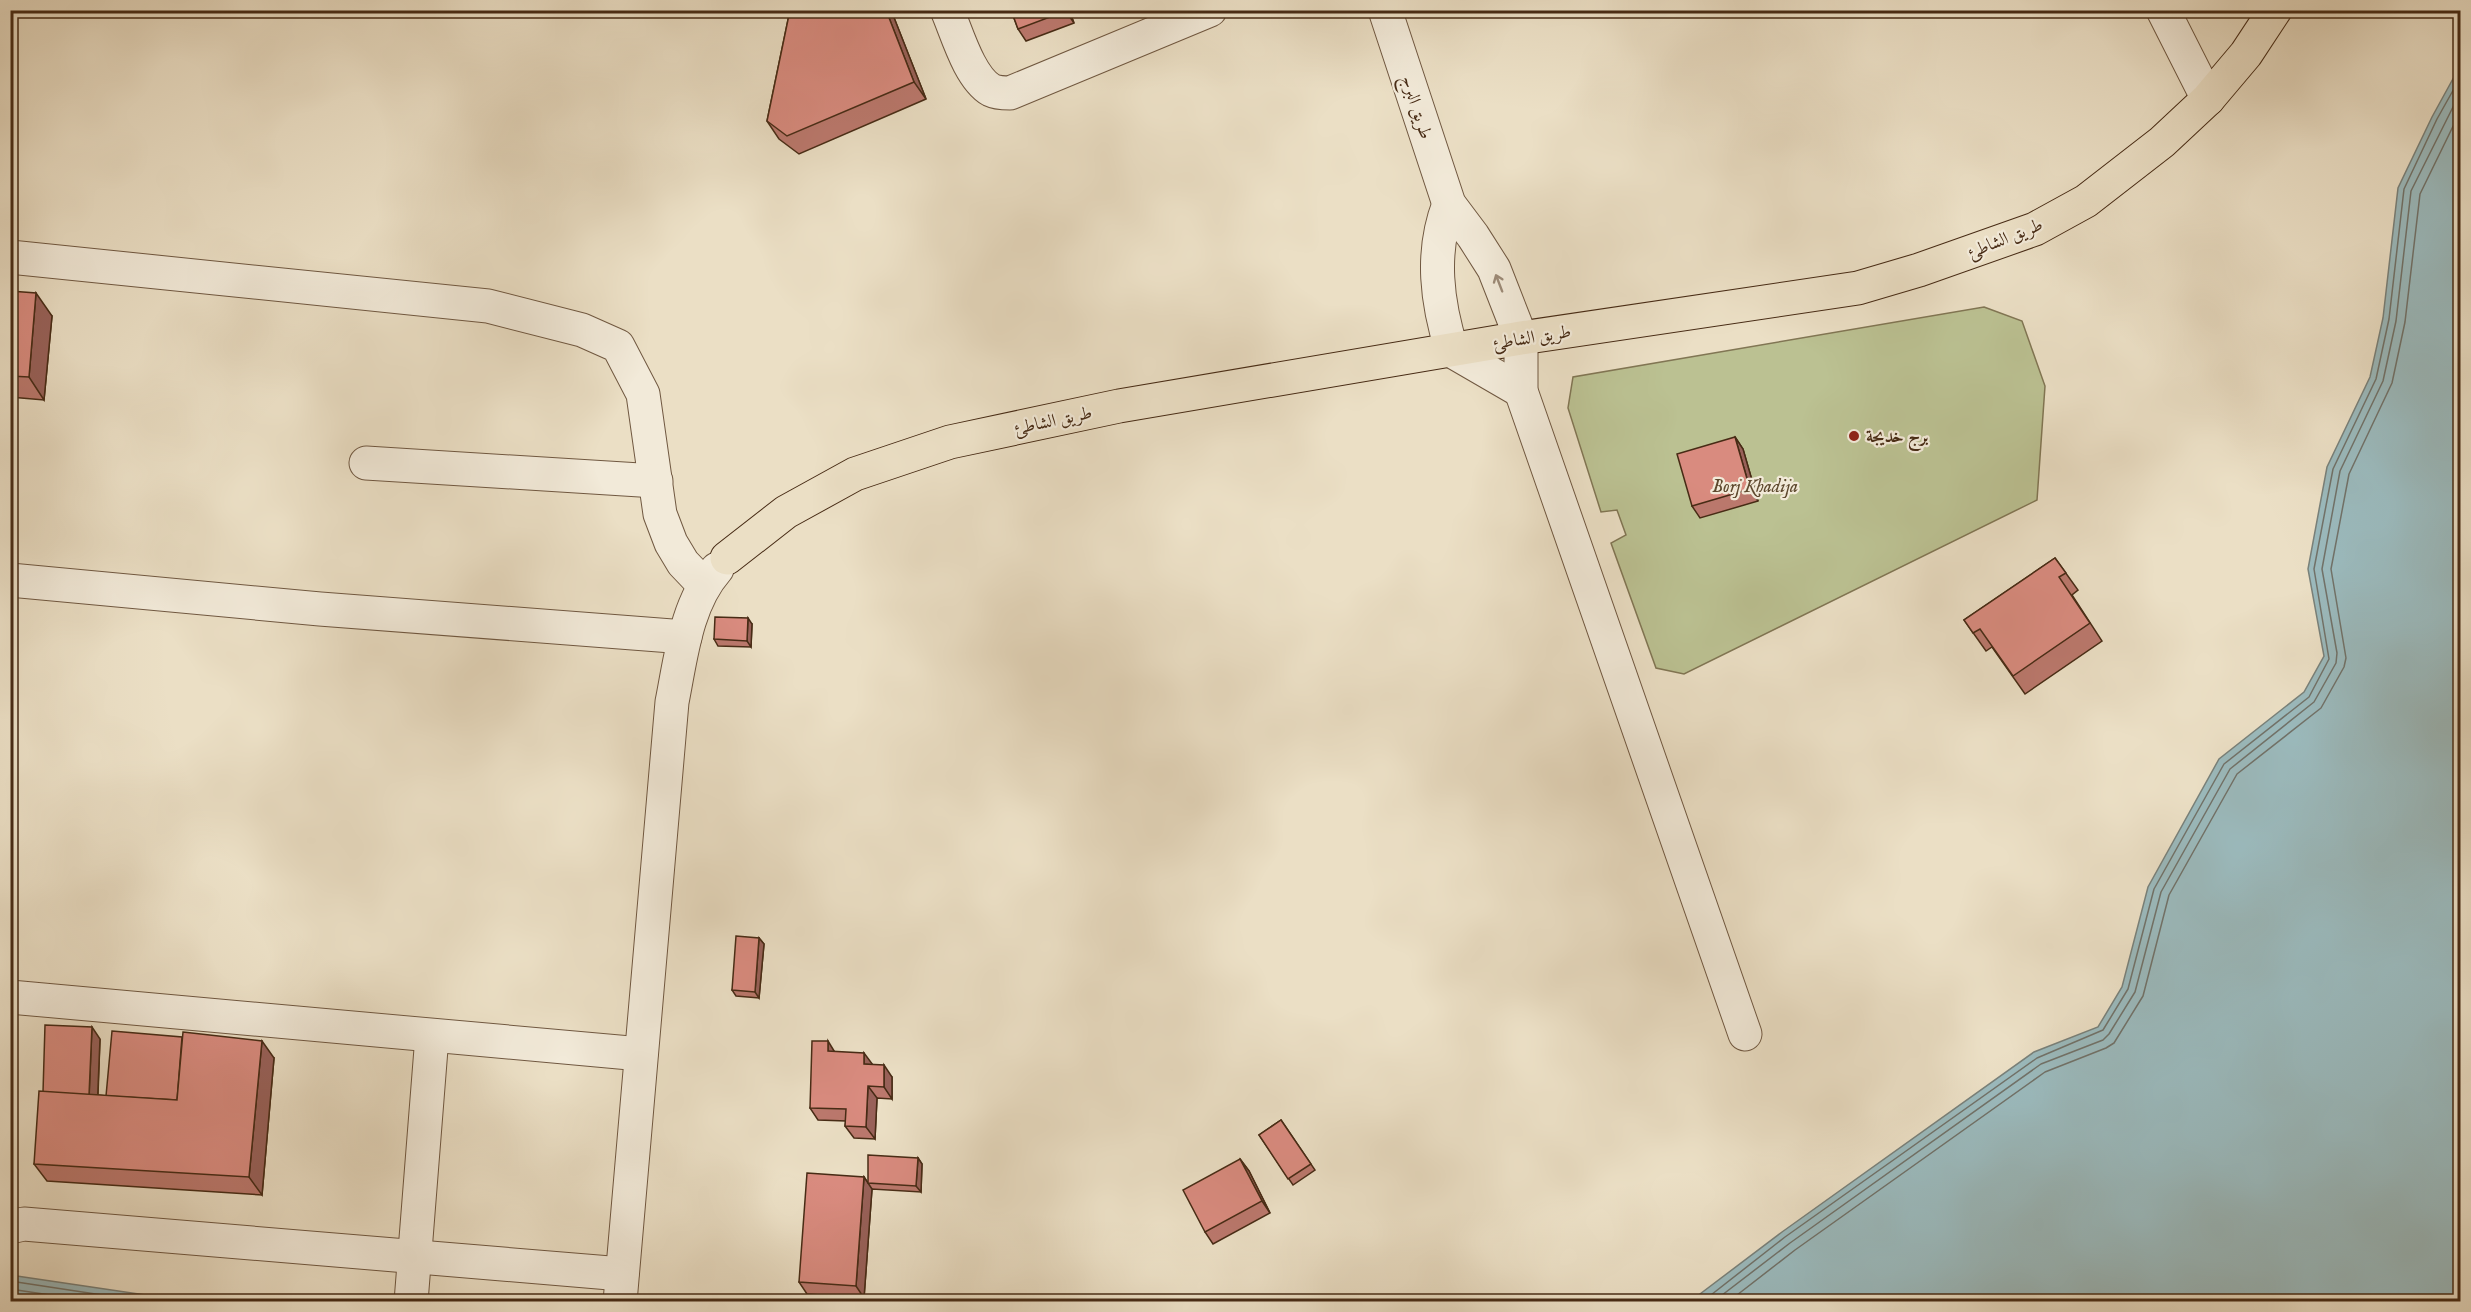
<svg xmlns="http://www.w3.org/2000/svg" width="2471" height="1312" viewBox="0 0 2471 1312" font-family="'IM FELL English',Amiri,serif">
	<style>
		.green { fill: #bbc192; stroke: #817654; stroke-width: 1.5 }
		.water { fill: #9bbabd; stroke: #79817a; stroke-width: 1.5 }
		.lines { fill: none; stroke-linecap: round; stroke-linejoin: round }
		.shore { stroke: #717269; stroke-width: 1.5 }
		.minor-casing { stroke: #705841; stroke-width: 35 }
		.major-casing { stroke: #472b15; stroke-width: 35 }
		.minor { stroke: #f2ead9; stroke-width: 33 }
		.major { stroke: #ebdfc5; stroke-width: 33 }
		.wall { fill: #bb786d; stroke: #472b15; stroke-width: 1.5 }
		.shaded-wall { fill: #986159; stroke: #472b15; stroke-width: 1.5 }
		.building { fill: #d98b7f; stroke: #472b15; stroke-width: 1.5 }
		.oneway { stroke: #9c8a77 }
		.poi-dot { fill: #8f2418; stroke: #f2ead9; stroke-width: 2 }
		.labels { text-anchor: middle; stroke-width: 4.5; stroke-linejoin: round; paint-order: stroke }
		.street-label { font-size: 18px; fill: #472b15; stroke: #f2ead9 }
		.poi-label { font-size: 18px; font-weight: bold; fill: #472b15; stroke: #f2ead9; text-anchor: start }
		.park-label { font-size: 18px; font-style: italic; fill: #5e492e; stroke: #f2ead9 }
	</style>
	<rect width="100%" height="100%" fill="#ebdfc5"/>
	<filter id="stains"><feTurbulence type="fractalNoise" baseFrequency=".00333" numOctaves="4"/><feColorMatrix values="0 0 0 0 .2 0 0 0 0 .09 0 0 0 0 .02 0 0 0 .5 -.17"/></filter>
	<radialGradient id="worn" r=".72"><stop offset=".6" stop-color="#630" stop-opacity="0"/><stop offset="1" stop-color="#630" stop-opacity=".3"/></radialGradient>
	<polygon class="green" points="1984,307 2022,321 2045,386 2037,500 1684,674 1656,668 1611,543 1626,535 1617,510 1601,512 1568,408 1573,377"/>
	<g class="water">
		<polygon points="2460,66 2460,1301 1695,1301 1700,1294 1782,1232 2034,1052 2098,1027 2122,987 2148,887 2219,759 2304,692 2324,656 2308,569 2327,467 2370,377 2383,318 2398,188 2432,117"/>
		<polygon points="10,1275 186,1301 188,1301 11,1301"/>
	</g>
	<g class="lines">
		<g class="shore">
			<polyline points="10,1281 148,1302"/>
			<polyline points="10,1289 97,1302"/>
			<polyline points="1702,1302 1785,1237 2037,1058 2103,1030 2128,989 2154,889 2224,764 2309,697 2329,659 2314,569 2333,469 2376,379 2389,319 2404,189 2437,119 2460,78"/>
			<polyline points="1713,1302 1790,1243 2041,1064 2103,1040 2109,1034 2135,992 2161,892 2230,769 2314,702 2336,663 2337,653 2322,569 2340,471 2383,381 2396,321 2411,191 2460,93"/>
			<polyline points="1728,1302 1795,1250 2045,1072 2106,1048 2114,1043 2143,996 2169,895 2237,774 2321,708 2344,667 2346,658 2331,569 2349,474 2392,383 2405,322 2420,194 2460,112"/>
		</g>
		<defs>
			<g id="minor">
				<path d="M947,10C957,33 969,77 991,90C997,93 1004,93 1010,93L1210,10"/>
				<polyline points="1385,10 1449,204 1473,236 1494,269 1521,338 1521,391 1745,1034"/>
				<polyline points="2163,10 2208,99"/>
				<path d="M1449,204C1430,253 1437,303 1452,351L1521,391"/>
				<polyline points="10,257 488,306 582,330 618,346 643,394 660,514 671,543 683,563 703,584"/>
				<polyline points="366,463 656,481"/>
				<polyline points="10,580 320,609 685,637"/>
				<polyline points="10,997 641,1054"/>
				<polyline points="10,1227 24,1224 622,1274"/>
				<polyline points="411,1302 432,1036"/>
				<path d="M620,1302L672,702C681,657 686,604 717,569"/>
			</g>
			<polyline id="major" points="727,558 786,512 855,474 950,442 1119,406 1521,338 1858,288 1919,270 2035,229 2086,201 2162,142 2208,99 2246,54 2275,10"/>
		</defs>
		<use href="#minor" class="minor-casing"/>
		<use href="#major" class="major-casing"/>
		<use href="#minor" class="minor"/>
		<use href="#major" class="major"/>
	</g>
	<g class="wall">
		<polygon points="790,10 891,10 926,99 799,154 779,139 767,121"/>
		<polygon points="1011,10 1069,10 1074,23 1026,41 1018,29"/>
		<polygon points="10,291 52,316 44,400 10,397"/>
		<polygon points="1735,437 1743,449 1758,501 1700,518 1692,506"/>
		<polygon points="2055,558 2078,590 2072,595 2102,641 2025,694 1992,647 1986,651 1964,620"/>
		<polygon points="752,624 751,647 718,646 714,639"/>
		<polygon points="759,938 764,944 759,998 736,996 732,990"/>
		<polygon points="100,1039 98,1095 106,1096 274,1058 262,1195 47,1181 34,1164"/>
		<polygon points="835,1052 873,1065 892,1077 892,1099 877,1098 875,1139 854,1138 845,1126 846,1121 818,1120 810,1108"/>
		<polygon points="1281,1120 1315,1170 1293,1185 1259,1135"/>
		<polygon points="918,1158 922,1164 921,1192 872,1189 864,1298 807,1294 799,1282 864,1177 868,1183"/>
		<polygon points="1240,1159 1249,1171 1270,1213 1213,1244 1205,1232"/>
	</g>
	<g class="shaded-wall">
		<polygon points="886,10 891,10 926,99 914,82"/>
		<polygon points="1065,10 1069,10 1074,23"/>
		<polygon points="36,293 52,316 44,400 29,377"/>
		<polygon points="1735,437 1743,449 1758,501 1750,489"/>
		<polygon points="748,618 752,624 751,647 747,641"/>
		<polygon points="759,938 764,944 759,998 755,992"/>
		<polygon points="92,1027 100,1039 97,1112 89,1100"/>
		<polygon points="262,1041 274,1058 262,1195 249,1177"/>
		<polygon points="828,1041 836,1054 828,1051"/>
		<polygon points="864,1053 873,1065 864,1064"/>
		<polygon points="884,1065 892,1077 892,1099 884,1087"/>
		<polygon points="868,1086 877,1098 875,1139 866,1127"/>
		<polygon points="918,1158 922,1164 921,1192 916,1186"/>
		<polygon points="1240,1159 1249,1171 1270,1213 1262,1201"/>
		<polygon points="864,1177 872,1189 864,1298 856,1286"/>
	</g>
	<g class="building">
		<polygon points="790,10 886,10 914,82 787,136 767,121"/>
		<polygon points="1011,10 1065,10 1066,11 1018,29"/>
		<polygon points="10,291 36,293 29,377 10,376"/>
		<polygon points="1735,437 1750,489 1692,506 1677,454"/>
		<polygon points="2055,558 2066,573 2059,577 2090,623 2013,676 1980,629 1973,633 1964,620"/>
		<polygon points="715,617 748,618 747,641 714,639"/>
		<polygon points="736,936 759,938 755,992 732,990"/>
		<polygon points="45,1025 92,1027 89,1095 43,1092"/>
		<polygon points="112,1031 182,1037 177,1100 106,1096"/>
		<polygon points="183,1032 262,1041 249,1177 34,1164 39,1091 177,1100"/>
		<polygon points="812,1041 828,1041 828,1051 864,1053 864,1064 884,1065 884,1087 868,1086 866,1127 845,1126 846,1109 810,1108"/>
		<polygon points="1281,1120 1311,1164 1288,1179 1259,1135"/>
		<polygon points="868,1155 918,1158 916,1186 868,1183"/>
		<polygon points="1240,1159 1262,1201 1205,1232 1183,1190"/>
		<polygon points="807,1173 864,1177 856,1286 799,1282"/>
	</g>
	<defs><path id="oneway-shaft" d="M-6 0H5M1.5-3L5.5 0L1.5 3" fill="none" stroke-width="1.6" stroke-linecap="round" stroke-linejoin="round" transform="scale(1.5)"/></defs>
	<use class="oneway" href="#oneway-shaft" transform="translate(1499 283) rotate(-111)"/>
	<circle class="poi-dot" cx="1854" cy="436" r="6"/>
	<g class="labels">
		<g class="street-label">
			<text transform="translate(1417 107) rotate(72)" y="6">طريق البرج</text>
			<text transform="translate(2005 238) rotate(-22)" y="6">طريق الشاطئ</text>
			<text transform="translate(1532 337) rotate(-9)" y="6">طريق الشاطئ</text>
			<text transform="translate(1053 420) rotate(-12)" y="6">طريق الشاطئ</text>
		</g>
		<g class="poi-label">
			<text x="1866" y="442">برج خديجة</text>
		</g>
		<g class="park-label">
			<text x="1755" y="492">Borj Khadija</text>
		</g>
	</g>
	<rect width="2471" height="1312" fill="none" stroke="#ebdfc5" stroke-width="36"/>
	<rect x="12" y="12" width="2447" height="1288" fill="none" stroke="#472b15" stroke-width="3"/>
	<rect x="18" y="18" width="2435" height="1276" fill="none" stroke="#472b15" stroke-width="1.5"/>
	<rect width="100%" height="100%" filter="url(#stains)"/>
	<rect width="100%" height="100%" fill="url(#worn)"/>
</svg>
